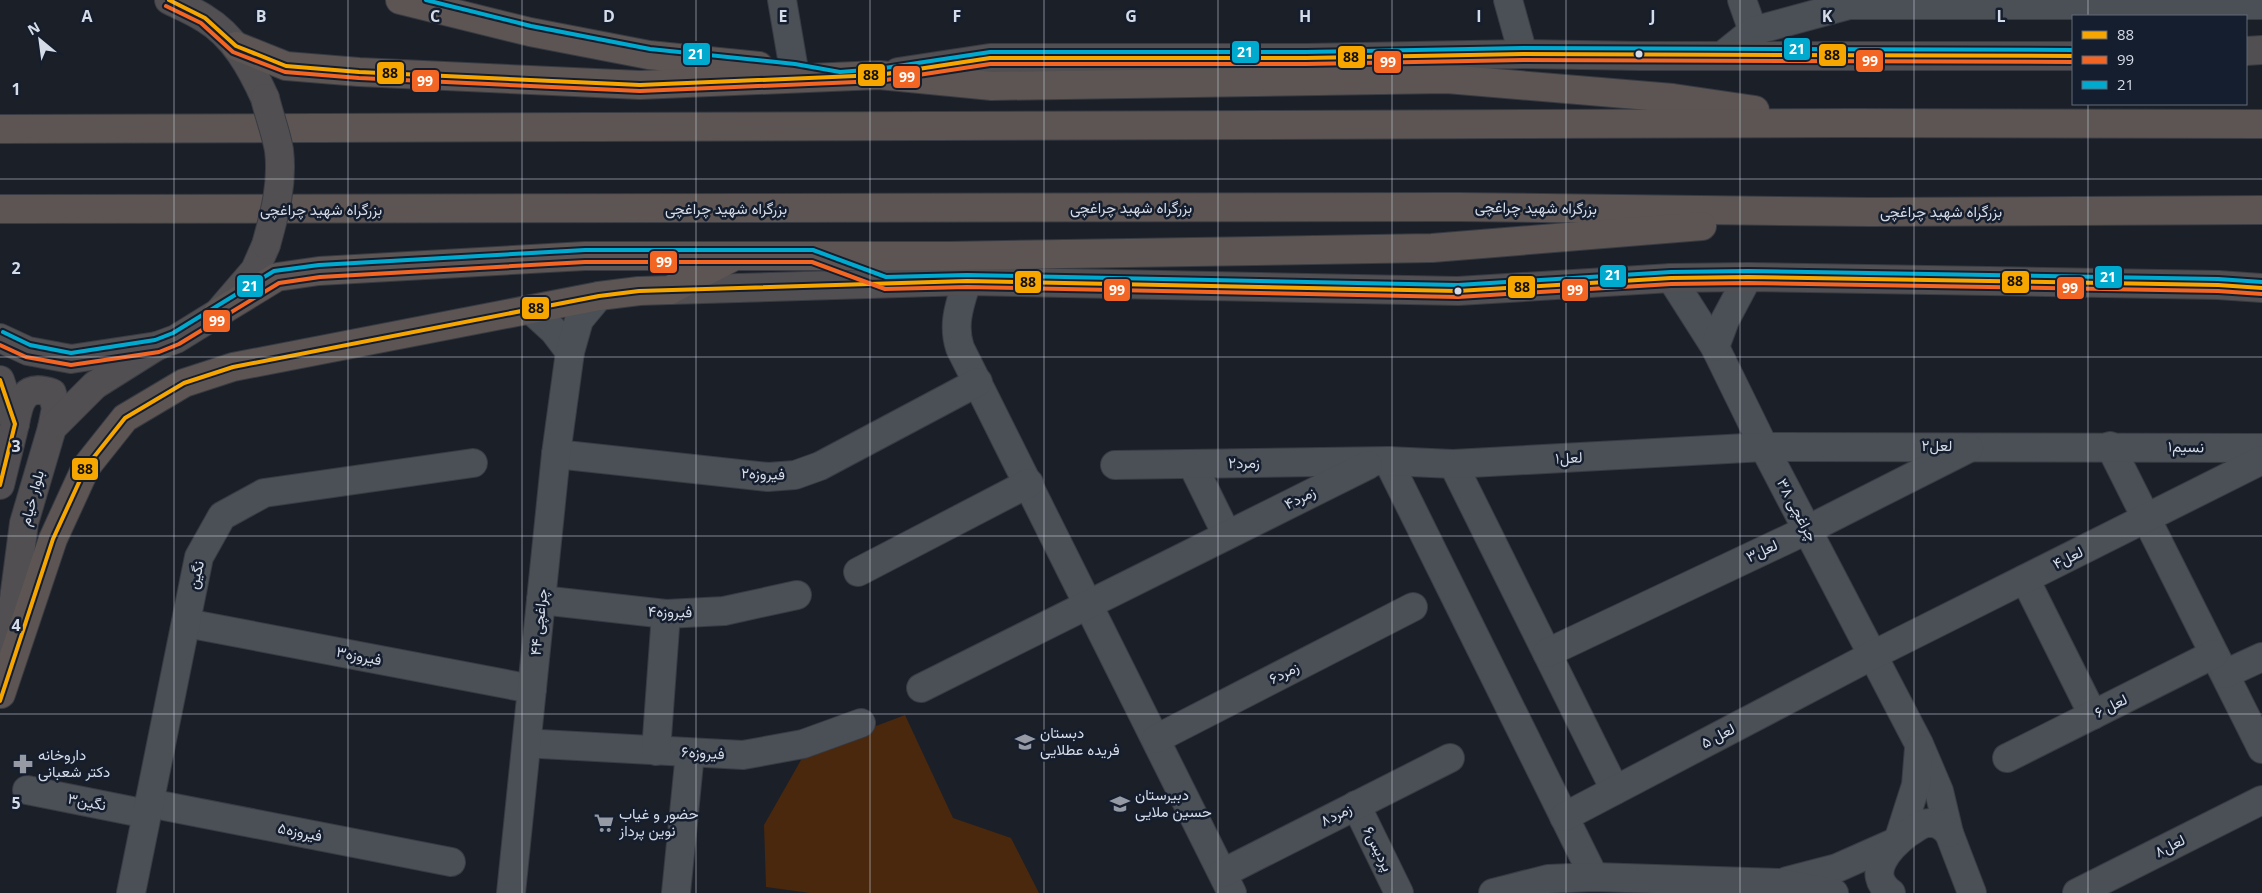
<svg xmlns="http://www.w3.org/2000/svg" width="2262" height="893" viewBox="0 0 2262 893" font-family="'Open Sans',Vazirmatn,sans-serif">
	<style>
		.green { fill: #49280e }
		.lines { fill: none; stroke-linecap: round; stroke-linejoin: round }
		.minor-casing { stroke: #383b43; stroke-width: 30 }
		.major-casing { stroke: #383b43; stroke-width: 30 }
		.highway-casing { stroke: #383b43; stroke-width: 30 }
		.minor { stroke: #4b4f56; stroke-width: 28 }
		.major { stroke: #514f51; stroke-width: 28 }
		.highway { stroke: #5c5553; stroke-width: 28 }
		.major-bridge-casing { stroke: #383b43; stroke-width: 30; stroke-linecap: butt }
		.major-bridge { stroke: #514f51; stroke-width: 28 }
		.bus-1-casing { stroke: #151e2e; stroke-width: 8 }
		.bus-2-casing { stroke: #151e2e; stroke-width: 8 }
		.bus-3-casing { stroke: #151e2e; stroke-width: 8 }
		.bus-1 { stroke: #f7a600; stroke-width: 4 }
		.bus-2 { stroke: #f26522; stroke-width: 4 }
		.bus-3 { stroke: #00a9ce; stroke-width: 4 }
		.grid { fill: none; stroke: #d6dce7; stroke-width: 1; stroke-opacity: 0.55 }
		.bus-dot { fill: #d6dce7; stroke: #151e2e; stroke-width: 2 }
		.labels { text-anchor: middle; stroke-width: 5; stroke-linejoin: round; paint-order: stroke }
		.street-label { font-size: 15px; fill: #d6dce7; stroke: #151e2e }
		.poi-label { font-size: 15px; fill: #d6dce7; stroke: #151e2e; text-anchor: start }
		.grid-label { font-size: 16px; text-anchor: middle; font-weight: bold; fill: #d6dce7; stroke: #151e2e; stroke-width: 5; stroke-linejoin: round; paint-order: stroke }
		.line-badge { stroke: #151e2e; stroke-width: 2 }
		.badge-label { font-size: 14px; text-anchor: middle; font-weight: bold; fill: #fff }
		.pale-badge-label { font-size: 14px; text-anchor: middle; font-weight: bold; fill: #111 }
	</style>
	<rect width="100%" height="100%" fill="#1b1f28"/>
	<polygon class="green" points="905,715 953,818 1011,838 1039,893 810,893 766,887 764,825 805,753"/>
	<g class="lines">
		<defs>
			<g id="minor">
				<polyline points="782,0 794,70"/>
				<polyline points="1508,0 1523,54"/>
				<polyline points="1742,0 1753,31"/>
				<polyline points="1722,56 1753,31 1849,5 2262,5"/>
				<polyline points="1671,278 1715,347 1764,447 1919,744 1939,791 1949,833 1972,893"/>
				<path d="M967,281C960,304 952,324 960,348L1232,893"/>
				<polyline points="531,310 554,331 570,352"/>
				<polyline points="1715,347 1725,320 1748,277"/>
				<polyline points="2110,446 2262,749"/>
				<polyline points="556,454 768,477 795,475 820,466 978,382"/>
				<polyline points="1388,461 1594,877"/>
				<polyline points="1192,464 1227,535"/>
				<polyline points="1453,464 1615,790"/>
				<polyline points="1115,465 1388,461 1453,464 1764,447 2262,448"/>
				<polyline points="858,572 1029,483"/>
				<polyline points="2025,579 2093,715"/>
				<polyline points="541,600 666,614 724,611 797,595"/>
				<polyline points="186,623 532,689"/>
				<polyline points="1547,653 1807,530 1969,448"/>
				<polyline points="2225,674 2262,657"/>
				<polyline points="921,688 1368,465"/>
				<polyline points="1156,739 1413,607"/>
				<polyline points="540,744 743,755 803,744 861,723"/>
				<polyline points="656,751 666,614"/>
				<polyline points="2007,758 2214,654"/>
				<polyline points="27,790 147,814"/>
				<polyline points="149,803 451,862"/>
				<polyline points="1356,805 1399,893"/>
				<polyline points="1564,817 1873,655 2262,460"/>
				<polyline points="1223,873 1450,758"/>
				<polyline points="1787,881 1837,868 1898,841 1916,785 1919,748"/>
				<polyline points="131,893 199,557 222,516 264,493 473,463"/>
				<polyline points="511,893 556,454 570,352 579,320 599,296"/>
				<polyline points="676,893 690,753"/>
				<polyline points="1493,893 1548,879 1594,877 1780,883 1834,893"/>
				<path d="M1891,893C1864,873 1890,847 1908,833C1915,829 1921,823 1929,823C1938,822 1944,827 1949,833"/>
				<polyline points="2077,893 2262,800"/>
			</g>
			<g id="major">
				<path d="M169,0C181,6 193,11 204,18C234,36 251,67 265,98"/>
				<polyline points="2246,51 2262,50"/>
				<polyline points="898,72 990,58 1306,58 1523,54 1639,56 2073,56"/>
				<polyline points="670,290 967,281 1458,291 1671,278 1748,277 2218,285 2262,288"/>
				<polyline points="0,338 28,351 71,359 157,346 176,339 218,313 255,270 266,245"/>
				<polyline points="0,380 15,424 0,485"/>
				<path d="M15,424C19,401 24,383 52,393L56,408L52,428"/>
				<polyline points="6,660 24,523 52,428 95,385 157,346"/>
			</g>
			<g id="highway">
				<polyline points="400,0 530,32 649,55 759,66"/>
				<polyline points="236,46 286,66 359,72 640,85 879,75 992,86 1447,79 1673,98 1755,110"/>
				<polyline points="0,129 1853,123 2262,124"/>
				<polyline points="0,209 1458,207 1870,212 2262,210"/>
				<polyline points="218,313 277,277 319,271 585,256 947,256 1432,248 1702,226"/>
				<polyline points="1,694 53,539 86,467 125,418 184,383 233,367 599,296 639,291 670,290 731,258"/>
			</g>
		</defs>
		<use href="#minor" class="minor-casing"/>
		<use href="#major" class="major-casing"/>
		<use href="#highway" class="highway-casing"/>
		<use href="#minor" class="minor"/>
		<use href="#major" class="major"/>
		<use href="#highway" class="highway"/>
		<defs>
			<path id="major-bridge" d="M265,98C269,115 276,133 279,150C283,183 275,213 266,245"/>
		</defs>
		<use href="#major-bridge" class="major-bridge-casing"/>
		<use href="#major-bridge" class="major-bridge"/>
		<defs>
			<g id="bus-1">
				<polyline points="169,0 205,18 236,46 286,66 359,72 640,85 879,75 990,58 1306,58 1523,54 2073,56"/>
				<polyline points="0,380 15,424 0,485"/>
				<polyline points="0,701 53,539 86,467 125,418 184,383 233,367 599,296 639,291 967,281 1458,291 1671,278 1748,277 2218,285 2262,288"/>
			</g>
			<g id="bus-2">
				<polyline points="166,6 201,23 233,52 285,72 359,78 640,91 879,81 990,64 1306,64 1523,60 2073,62"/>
				<polyline points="0,345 26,357 71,365 159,352 179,344 279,283 320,277 585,262 812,262 885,289 967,287 1458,297 1671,284 1748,283 2218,291 2262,294"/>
			</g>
			<g id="bus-3">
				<polyline points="426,0 531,26 650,49 795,64 840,72 878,69 990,52 1306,52 1523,48 2073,50"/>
				<polyline points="3,332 30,345 71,353 155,340 173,333 274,271 319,265 585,250 813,250 886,277 967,275 1458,285 1671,272 1748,271 2218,279 2262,282"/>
			</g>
		</defs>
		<use href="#bus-1" class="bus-1-casing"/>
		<use href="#bus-2" class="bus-2-casing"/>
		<use href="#bus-3" class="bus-3-casing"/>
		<use href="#bus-1" class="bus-1"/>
		<use href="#bus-2" class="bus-2"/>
		<use href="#bus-3" class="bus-3"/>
	</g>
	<path class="grid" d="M174,0V893M348,0V893M522,0V893M696,0V893M870,0V893M1044,0V893M1218,0V893M1392,0V893M1566,0V893M1740,0V893M1914,0V893M2088,0V16M2088,104V893M0,179H2262M0,357H2262M0,536H2262M0,714H2262"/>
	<defs>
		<symbol id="school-bare" viewBox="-9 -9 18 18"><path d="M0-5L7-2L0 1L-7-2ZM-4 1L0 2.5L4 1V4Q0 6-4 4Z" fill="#959aa4" stroke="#151e2e" stroke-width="2.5" paint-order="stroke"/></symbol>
		<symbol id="pharmacy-bare" viewBox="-9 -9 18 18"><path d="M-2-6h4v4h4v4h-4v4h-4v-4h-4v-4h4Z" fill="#959aa4" stroke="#151e2e" stroke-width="2.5" paint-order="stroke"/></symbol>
		<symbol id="supermarket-bare" viewBox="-9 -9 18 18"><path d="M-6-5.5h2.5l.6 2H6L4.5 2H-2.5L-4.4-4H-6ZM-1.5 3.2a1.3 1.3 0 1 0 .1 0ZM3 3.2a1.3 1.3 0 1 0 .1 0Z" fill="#959aa4" stroke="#151e2e" stroke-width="2.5" paint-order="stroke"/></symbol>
	</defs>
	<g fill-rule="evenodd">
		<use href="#school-bare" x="1011" y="728" width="28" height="28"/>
		<use href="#pharmacy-bare" x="9" y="750" width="28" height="28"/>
		<use href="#school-bare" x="1106" y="790" width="28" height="28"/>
		<use href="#supermarket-bare" x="590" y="809" width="28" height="28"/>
	</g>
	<g class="bus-dot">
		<circle cx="1639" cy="54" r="4.5"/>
		<circle cx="1458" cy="291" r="4.5"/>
	</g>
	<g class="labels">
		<g class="street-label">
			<text x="1131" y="213">بزرگراه شهید چراغچی</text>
			<text transform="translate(1536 208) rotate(1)" y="5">بزرگراه شهید چراغچی</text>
			<text x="726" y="214">بزرگراه شهید چراغچی</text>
			<text x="321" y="215">بزرگراه شهید چراغچی</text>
			<text x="1941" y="217">بزرگراه شهید چراغچی</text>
			<text x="1937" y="451">لعل۲</text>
			<text transform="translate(2186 447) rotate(1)" y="5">نسیم۱</text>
			<text transform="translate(1569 458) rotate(-3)" y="5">لعل۱</text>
			<text transform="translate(1244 463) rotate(-1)" y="5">زمرد۲</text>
			<text transform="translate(763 474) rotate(2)" y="5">فیروزه۲</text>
			<text transform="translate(32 498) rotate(-75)" y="5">بلوار خیام</text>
			<text transform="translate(1300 498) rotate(-27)" y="5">زمرد۴</text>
			<text transform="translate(1797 510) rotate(62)" y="5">چراغچی ۳۸</text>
			<text transform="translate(1762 551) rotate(-25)" y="5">لعل۳</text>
			<text transform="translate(2068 558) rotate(-27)" y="5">لعل۴</text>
			<text transform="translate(196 575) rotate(-77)" y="5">نگین</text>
			<text transform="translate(670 612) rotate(1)" y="5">فیروزه۴</text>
			<text transform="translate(539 622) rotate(-84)" y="5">چراغچی ۴۴</text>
			<text transform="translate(359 656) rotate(11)" y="5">فیروزه۳</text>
			<text transform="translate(1284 673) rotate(-27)" y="5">زمرد۶</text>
			<text transform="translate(2111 706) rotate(-27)" y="5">لعل ۶</text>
			<text transform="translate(1718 736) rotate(-28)" y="5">لعل ۵</text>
			<text transform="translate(703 753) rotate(3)" y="5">فیروزه۶</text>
			<text transform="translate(87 802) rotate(11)" y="5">نگین۳</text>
			<text transform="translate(1336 815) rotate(-27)" y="5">زمرد۸</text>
			<text transform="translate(300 832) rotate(11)" y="5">فیروزه۵</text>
			<text transform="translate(2170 846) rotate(-27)" y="5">لعل۸</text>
			<text transform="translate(1378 849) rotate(64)" y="5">پردیس۶</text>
		</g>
		<g class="poi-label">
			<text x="1040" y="738">دبستان<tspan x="1040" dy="17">فریده عطلایی</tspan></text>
			<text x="38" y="760">داروخانه<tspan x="38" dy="17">دکتر شعبانی</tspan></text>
			<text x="1135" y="800">دبیرستان<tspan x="1135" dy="17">حسین ملایی</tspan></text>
			<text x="619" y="819">حضور و غیاب<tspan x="619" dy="17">نوین پرداز</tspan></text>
		</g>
	</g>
	<g class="grid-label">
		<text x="87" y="22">A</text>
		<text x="261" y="22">B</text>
		<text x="435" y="22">C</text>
		<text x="609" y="22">D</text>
		<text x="783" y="22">E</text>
		<text x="957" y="22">F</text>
		<text x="1131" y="22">G</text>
		<text x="1305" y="22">H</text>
		<text x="1479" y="22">I</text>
		<text x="1653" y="22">J</text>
		<text x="1827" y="22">K</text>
		<text x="2001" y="22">L</text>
		<text x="16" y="95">1</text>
		<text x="16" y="274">2</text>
		<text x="16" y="452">3</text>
		<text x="16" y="631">4</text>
		<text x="16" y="809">5</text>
	</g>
	<g class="line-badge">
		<rect x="1783" y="37" width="28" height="24" rx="5" fill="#00a9ce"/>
		<rect x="1231" y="40" width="29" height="24" rx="5" fill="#00a9ce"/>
		<rect x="682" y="42" width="29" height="24" rx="5" fill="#00a9ce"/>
		<rect x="1818" y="43" width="29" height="24" rx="5" fill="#f7a600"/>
		<rect x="1337" y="45" width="29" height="24" rx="5" fill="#f7a600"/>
		<rect x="1855" y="49" width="29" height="24" rx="5" fill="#f26522"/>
		<rect x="1373" y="50" width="29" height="24" rx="5" fill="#f26522"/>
		<rect x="376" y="61" width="29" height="24" rx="5" fill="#f7a600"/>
		<rect x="857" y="63" width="29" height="24" rx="5" fill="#f7a600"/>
		<rect x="892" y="65" width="29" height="24" rx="5" fill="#f26522"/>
		<rect x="411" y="69" width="29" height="24" rx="5" fill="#f26522"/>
		<rect x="649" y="250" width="29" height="24" rx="5" fill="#f26522"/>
		<rect x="1599" y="264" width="28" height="24" rx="5" fill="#00a9ce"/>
		<rect x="2094" y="265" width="29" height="24" rx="5" fill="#00a9ce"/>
		<rect x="2001" y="270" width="29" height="24" rx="5" fill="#f7a600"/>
		<rect x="1014" y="270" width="28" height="24" rx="5" fill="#f7a600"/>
		<rect x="236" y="274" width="28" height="24" rx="5" fill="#00a9ce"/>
		<rect x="1507" y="275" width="29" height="24" rx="5" fill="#f7a600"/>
		<rect x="2056" y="276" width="29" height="24" rx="5" fill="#f26522"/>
		<rect x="1561" y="278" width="28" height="24" rx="5" fill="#f26522"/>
		<rect x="1103" y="278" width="28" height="24" rx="5" fill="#f26522"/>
		<rect x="521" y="296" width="29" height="24" rx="5" fill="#f7a600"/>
		<rect x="202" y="309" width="29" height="24" rx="5" fill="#f26522"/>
		<rect x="71" y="457" width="28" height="24" rx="5" fill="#f7a600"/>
	</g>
	<g class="badge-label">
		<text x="1797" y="54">21</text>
		<text x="1245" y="57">21</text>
		<text x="696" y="59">21</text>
		<text x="1870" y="66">99</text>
		<text x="1388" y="67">99</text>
		<text x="907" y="82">99</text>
		<text x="425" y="86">99</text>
		<text x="664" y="267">99</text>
		<text x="1613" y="280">21</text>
		<text x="2108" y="282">21</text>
		<text x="250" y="291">21</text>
		<text x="2070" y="293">99</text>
		<text x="1575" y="295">99</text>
		<text x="1117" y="295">99</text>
		<text x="217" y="326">99</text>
	</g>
	<g class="pale-badge-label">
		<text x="1832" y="60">88</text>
		<text x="1351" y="62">88</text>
		<text x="390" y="78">88</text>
		<text x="871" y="80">88</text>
		<text x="2015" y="286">88</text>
		<text x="1028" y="287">88</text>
		<text x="1522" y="292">88</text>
		<text x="536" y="313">88</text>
		<text x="85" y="474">88</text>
	</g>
	<rect x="2072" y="15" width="175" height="90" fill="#151e2e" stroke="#626a78"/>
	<rect x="2082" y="31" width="25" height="8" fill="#f7a600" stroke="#626a78"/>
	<text x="2117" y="40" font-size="15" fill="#d6dce7">88</text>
	<rect x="2082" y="56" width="25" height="8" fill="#f26522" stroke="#626a78"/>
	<text x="2117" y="65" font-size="15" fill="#d6dce7">99</text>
	<rect x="2082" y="81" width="25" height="8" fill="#00a9ce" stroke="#626a78"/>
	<text x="2117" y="90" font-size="15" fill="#d6dce7">21</text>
	<g transform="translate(40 40) rotate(331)" stroke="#151e2e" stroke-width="4" paint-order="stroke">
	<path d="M0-4L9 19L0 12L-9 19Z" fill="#d6dce7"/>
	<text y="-8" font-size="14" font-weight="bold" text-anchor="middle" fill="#d6dce7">N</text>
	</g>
</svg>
